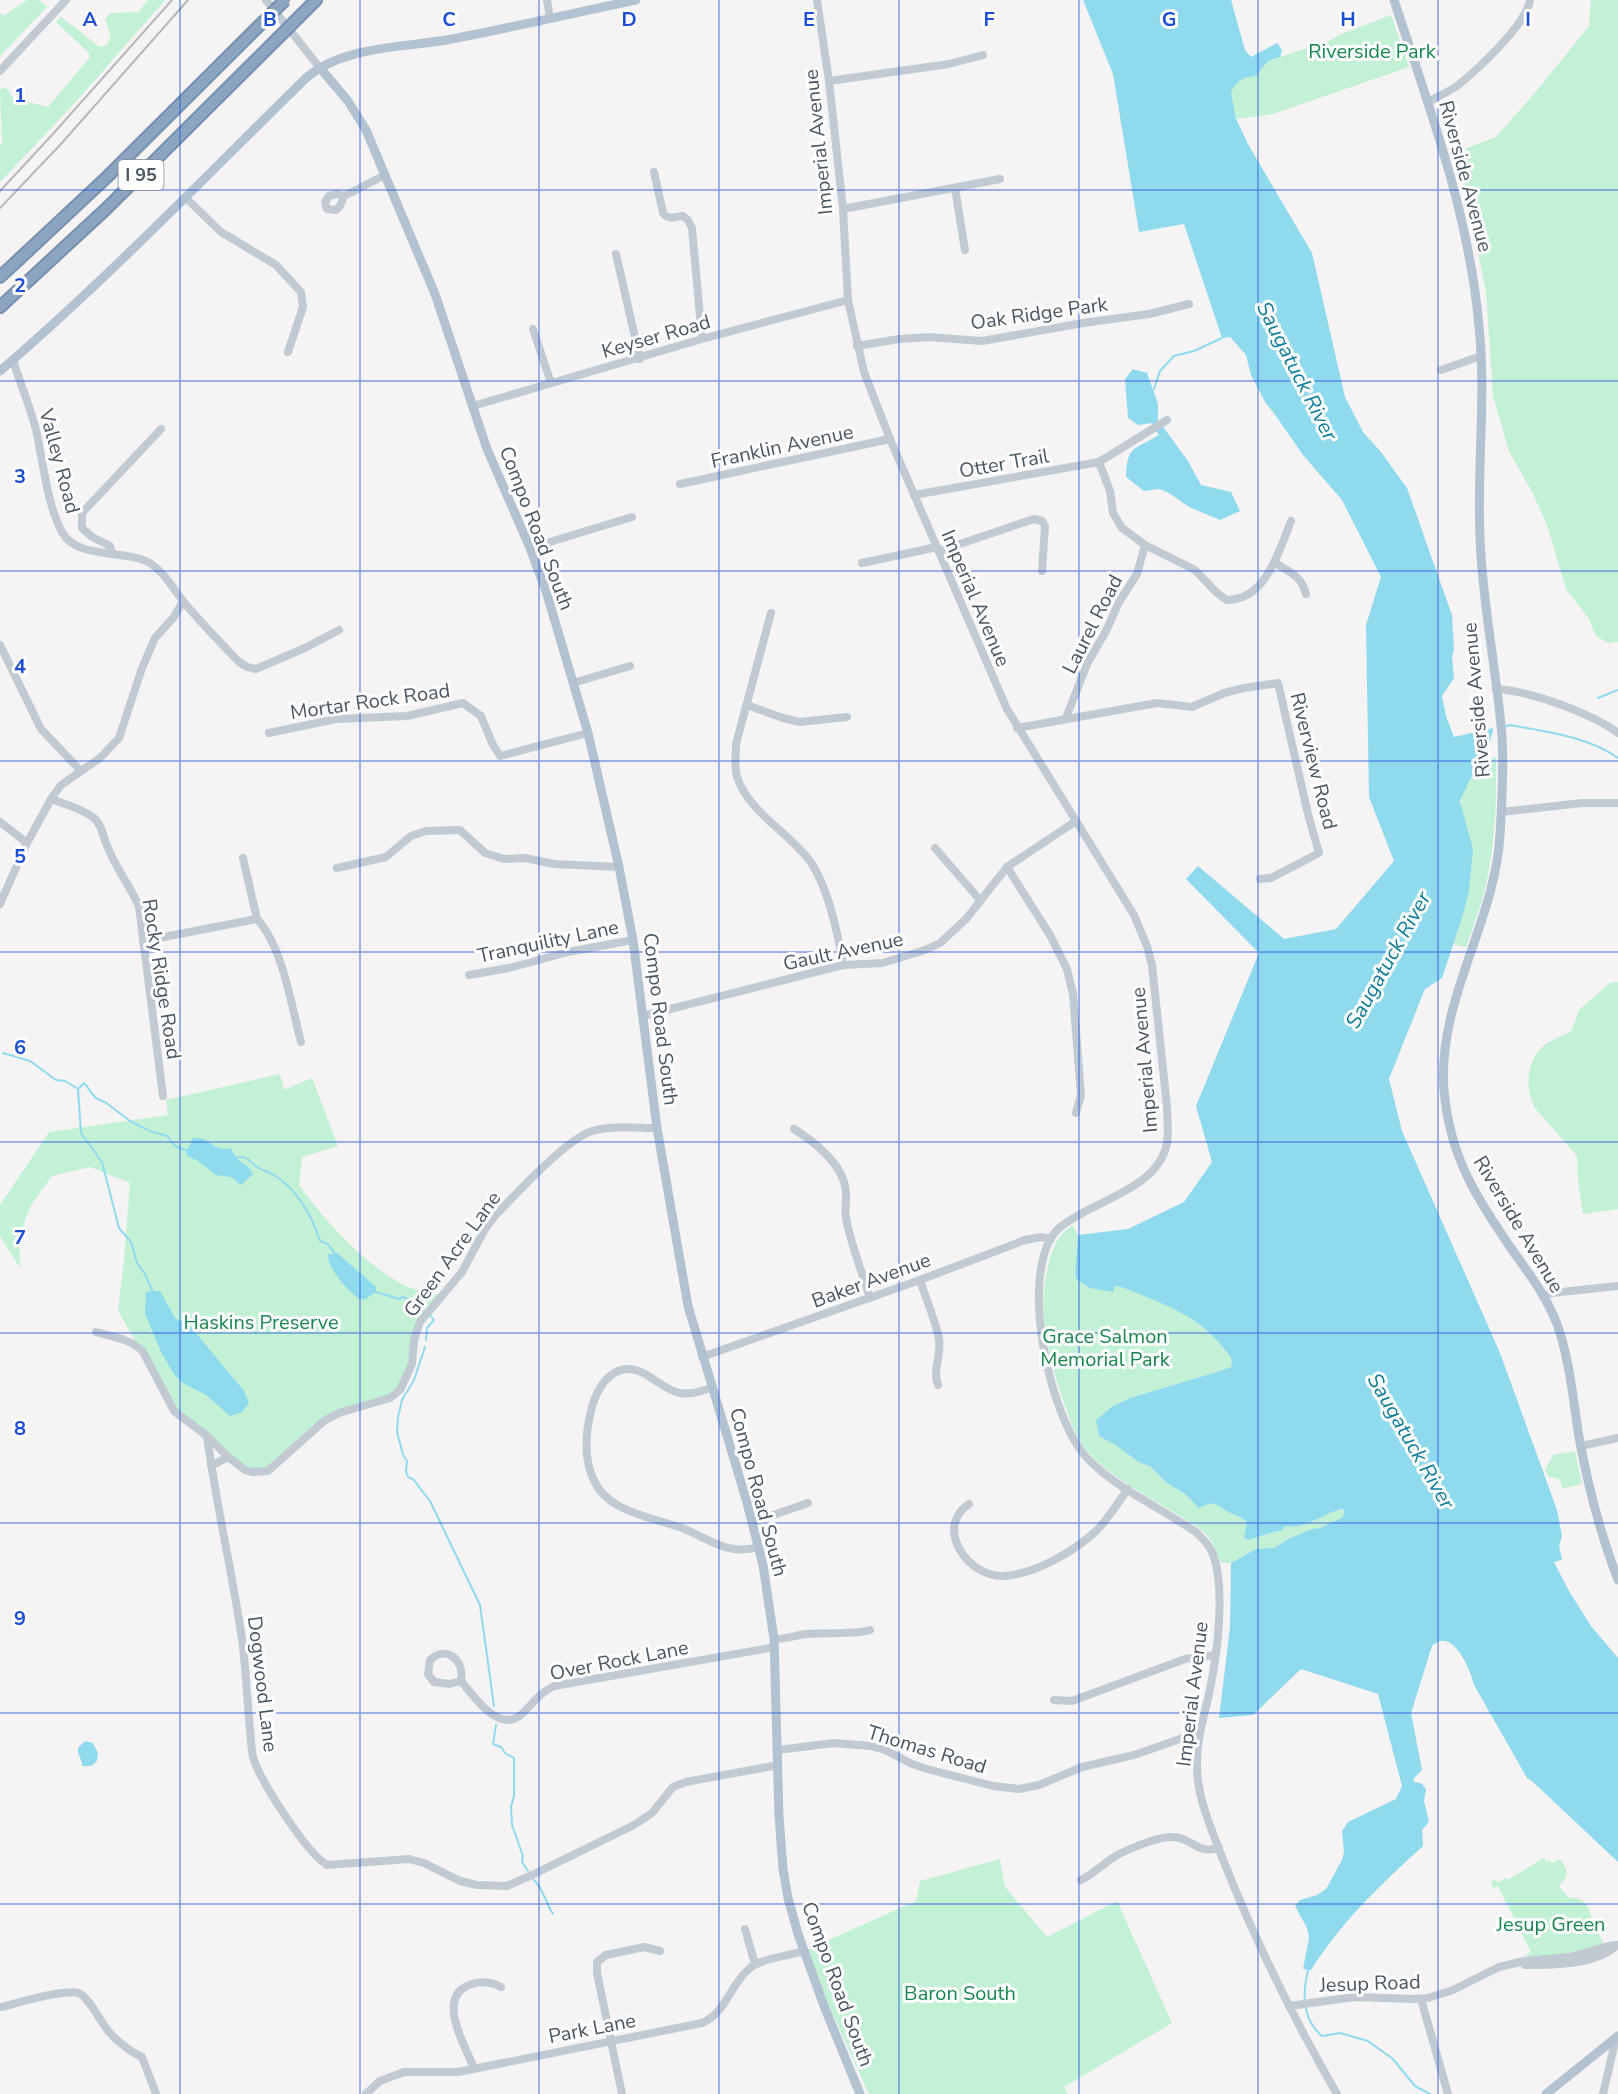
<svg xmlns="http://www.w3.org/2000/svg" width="1618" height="2094" viewBox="0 0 1618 2094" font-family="'Nunito Sans',sans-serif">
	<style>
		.green { fill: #c3f1d5 }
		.water { fill: #90daee }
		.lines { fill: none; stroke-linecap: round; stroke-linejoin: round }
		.stream { stroke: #90daee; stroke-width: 2 }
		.highway-casing { stroke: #7690ad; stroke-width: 14 }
		.minor { stroke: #c1cad2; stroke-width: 8 }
		.major { stroke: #b3c2d1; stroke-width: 9 }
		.highway { stroke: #8ba5c1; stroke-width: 10 }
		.rail { stroke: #b5b8bd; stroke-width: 2 }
		.highway-bridge-casing { stroke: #7690ad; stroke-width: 14; stroke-linecap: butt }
		.highway-bridge { stroke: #8ba5c1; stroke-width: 10 }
		.grid { fill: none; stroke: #1d4ed8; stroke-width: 1.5; stroke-opacity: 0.55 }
		.labels { text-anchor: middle; stroke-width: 6; stroke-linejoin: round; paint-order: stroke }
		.shield { fill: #fff; stroke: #808990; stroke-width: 1.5 }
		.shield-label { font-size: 18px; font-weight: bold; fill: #4a5661 }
		.park-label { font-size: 20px; fill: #17864f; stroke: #fff }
		.street-label { font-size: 20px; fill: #4a5661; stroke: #fff }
		.water-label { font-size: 21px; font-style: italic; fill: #0c7c9b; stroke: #fff }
		.grid-label { font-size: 20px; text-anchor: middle; font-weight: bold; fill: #1d4ed8; stroke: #fff; stroke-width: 6; stroke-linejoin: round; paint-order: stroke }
	</style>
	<rect width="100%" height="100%" fill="#f5f3f3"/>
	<g class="green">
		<polygon points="27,0 39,0 47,7 0,56 0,13 3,16"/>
		<polygon points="148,0 165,0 74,104 0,182 0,146 2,143 0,90 6,87 13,98 48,107 90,57 88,52 56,22 61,17 100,47 107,45 111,36 105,20 110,13 138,12"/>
		<polygon points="1591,0 1618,0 1618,642 1608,643 1596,636 1589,619 1566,589 1547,525 1532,492 1509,451 1493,396 1486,291 1457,152 1496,137 1538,89 1589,26"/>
		<polygon points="1391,15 1409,67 1273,114 1236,119 1231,92 1236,83 1244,78 1256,76 1268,61 1329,41 1339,35"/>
		<path d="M1496,757C1497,802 1495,849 1484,893C1479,911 1472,929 1466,947L1453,944C1464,913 1471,886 1472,853C1473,822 1448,809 1471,777C1479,767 1484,761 1496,757Z"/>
		<path d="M1618,982V1209L1583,1214L1578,1180L1577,1156L1534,1107C1524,1085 1527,1055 1549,1042C1556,1038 1564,1035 1571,1032L1579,1010L1610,983Z"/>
		<path d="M280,1074L284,1090L312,1078L338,1146L302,1157L299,1185C326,1222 360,1260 400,1283C412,1290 428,1292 441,1296L416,1331L412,1364L400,1390L331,1417L274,1467L252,1472L180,1417L118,1311L124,1260L130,1183L90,1167L52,1176L31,1205L19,1236L20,1268L0,1236V1205L49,1132L168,1115L166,1100Z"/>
		<path d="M1073,1225L1078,1235L1075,1273L1113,1292L1114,1286L1121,1287C1164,1303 1197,1315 1225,1350C1230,1356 1233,1358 1231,1367L1220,1371L1130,1398L1113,1406L1097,1420L1099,1436L1117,1445L1140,1463L1150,1466L1167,1483L1185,1494L1190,1500L1218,1504L1228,1512L1243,1517L1247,1522L1248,1540L1284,1529L1286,1526C1294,1526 1304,1525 1312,1522C1323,1518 1332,1508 1344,1510L1343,1517L1320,1528L1312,1529L1290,1538L1274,1548L1256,1549L1231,1563H1221L1212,1542L1204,1532C1168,1505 1116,1484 1087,1451C1074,1436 1069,1416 1062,1397C1048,1354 1037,1312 1048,1267C1052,1249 1057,1235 1073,1225Z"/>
		<polygon points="1575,1451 1582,1484 1562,1489 1561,1483 1557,1478 1549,1477 1545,1470 1553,1455"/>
		<path d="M1544,1858L1547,1862L1550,1860L1552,1863L1560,1859L1566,1868L1567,1876L1559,1886L1568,1897L1580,1899L1586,1904L1603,1943C1585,1955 1549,1956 1527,1957L1526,1955L1531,1952L1498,1886L1493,1888L1491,1881L1496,1880L1498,1883L1505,1878L1507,1880Z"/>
		<polygon points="1000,1859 1005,1887 1047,1937 1117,1901 1172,2023 1064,2087 1068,2094 869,2094 804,1951 916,1901 920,1881"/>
	</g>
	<g class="water">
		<path d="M1083,0H1231L1245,50L1251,57L1277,43L1282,50L1280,57L1268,61L1256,76L1244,78L1236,84L1231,92L1236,119L1249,146L1312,253L1345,397L1363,432L1381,452L1407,488L1452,615L1454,650L1452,656L1454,678L1442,696L1446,716L1454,737L1493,728C1494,734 1489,737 1490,743L1486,748L1484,761L1470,779L1460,801L1473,849L1469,891L1463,915L1442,978L1425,989L1389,1079L1402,1131L1500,1353L1557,1510L1562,1536L1559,1546L1562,1560L1554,1562L1569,1591L1591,1626L1618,1658V1862L1533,1782L1527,1778L1474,1685C1470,1668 1452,1626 1432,1646L1411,1713L1422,1770L1413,1779L1414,1782L1421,1783L1426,1789L1424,1801L1429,1822L1422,1830L1423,1846C1379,1886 1343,1920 1311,1970L1303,1969L1309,1938L1307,1928L1295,1906L1300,1900L1317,1895L1326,1889L1342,1860L1344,1852L1342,1831L1348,1822L1396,1799L1402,1786L1378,1694L1301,1669L1253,1715L1219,1718L1230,1627L1231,1563L1256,1549L1274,1548L1290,1538L1312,1529L1320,1528L1343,1517L1344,1510L1342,1509C1324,1513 1305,1530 1286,1526L1281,1531H1277L1248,1540L1244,1537L1247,1522C1242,1517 1237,1516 1230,1513C1215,1505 1216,1499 1199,1508L1185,1494L1167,1483L1150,1466L1140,1463L1117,1446L1099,1436L1096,1420L1113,1406L1130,1398L1220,1371L1231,1367C1233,1358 1230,1356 1225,1350C1197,1314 1164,1304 1121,1287L1115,1286L1113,1292L1090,1288L1077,1280L1075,1273L1078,1235L1128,1229L1184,1202L1212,1162L1196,1106L1259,953L1186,879L1198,866L1284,939L1336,929L1394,861L1369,797L1366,625L1381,577L1342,500L1303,455L1276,416L1265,402L1251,375L1246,355L1230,337L1222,338L1184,224L1139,232L1113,74Z"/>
		<path d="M1133,369L1147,373L1158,404V420L1188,461L1201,485L1231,492L1240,511L1220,520L1189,507L1169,493L1159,489L1144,491L1126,477C1127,444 1135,450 1159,435L1152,423L1138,425L1128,418L1125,379Z"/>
		<path d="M193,1138C210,1135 212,1153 231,1148C236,1164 249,1163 253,1174L241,1185L231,1177L216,1175L198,1161L187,1156L186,1153Z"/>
		<path d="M336,1252L376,1287V1292L364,1300L358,1298C347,1290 327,1268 328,1254L331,1255Z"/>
		<polygon points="160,1291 175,1318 191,1327 244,1391 249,1403 242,1412 230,1416 206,1395 181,1382 174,1374 162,1354 145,1314 146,1292"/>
		<path d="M85,1741L93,1743L98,1753L97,1761L91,1766H82C82,1759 77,1754 78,1748Z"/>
	</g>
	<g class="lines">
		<g class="stream">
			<polyline points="1154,389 1160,371 1174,356 1194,351 1222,338"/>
			<polyline points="1598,698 1618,690"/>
			<path d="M1504,727L1510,725C1546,732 1587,736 1618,758"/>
			<polyline points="3,1053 30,1061 56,1080 65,1081 78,1089 81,1133 102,1162 119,1228 131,1242 137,1263 145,1274 153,1292"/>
			<path d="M78,1089L84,1083C91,1090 93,1100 105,1102L130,1121L148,1130"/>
			<polyline points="150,1131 167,1136 175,1146 188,1151"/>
			<path d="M233,1158C251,1155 245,1159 257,1167C262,1170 269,1172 274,1175C297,1189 312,1216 320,1241L328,1244L335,1254"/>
			<polyline points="373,1291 399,1299 403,1297 412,1300"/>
			<polyline points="415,1301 423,1311"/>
			<polyline points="426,1340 427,1328 434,1320 430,1315"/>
			<polyline points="425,1347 414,1380 402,1400 398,1417 397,1432 403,1455 407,1461 406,1472 408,1477 413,1479 430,1501 480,1605 494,1706"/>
			<polyline points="496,1725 493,1744 501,1747 505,1753 514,1758 514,1796 511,1807 512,1825 523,1856 522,1862 528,1871"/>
			<path d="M532,1878C543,1887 545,1902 553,1914"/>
			<path d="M1309,1967C1302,1992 1301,2018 1322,2036L1340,2033L1368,2041L1393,2059L1415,2086L1430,2094"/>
		</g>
		<defs>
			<g id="highway">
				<polyline points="299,17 316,0"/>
				<polyline points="0,277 107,177 263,22"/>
				<polyline points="0,307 106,209 277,39"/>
			</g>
		</defs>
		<use href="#highway" class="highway-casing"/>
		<g class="minor">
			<polyline points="266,0 320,68"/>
			<polyline points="547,0 550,18"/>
			<path d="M817,0L829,81L843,209L848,300L864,372L890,439L1007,709L1134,915L1147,946L1152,965L1167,1107C1167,1119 1169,1131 1167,1143C1160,1181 1115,1195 1086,1211C1076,1217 1064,1222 1056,1231C1018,1276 1050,1420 1088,1459C1118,1490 1162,1508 1197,1533C1203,1539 1210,1546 1213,1554C1226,1590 1217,1657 1209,1694C1204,1717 1196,1741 1197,1766C1197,1797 1211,1828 1222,1857C1254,1938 1293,2018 1337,2094"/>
			<polyline points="0,71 66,0"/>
			<polyline points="829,81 949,64 983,55"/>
			<path d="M1428,102C1437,97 1448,92 1457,86C1477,70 1526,25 1530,0"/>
			<path d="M654,172L663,213C668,220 675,217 683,216L688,220L692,228L702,339"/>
			<polyline points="955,188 965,250"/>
			<polyline points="344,196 337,194 329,196 325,202 327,209 336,210 340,206 344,196 385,175"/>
			<polyline points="186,198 221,232 276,265 301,292 303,307 288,352"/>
			<polyline points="843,209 1000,179"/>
			<polyline points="616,254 640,359"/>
			<polyline points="533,329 551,383"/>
			<polyline points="857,346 899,339 929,337 982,341 1083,323 1149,314 1189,304"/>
			<path d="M13,360C20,383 30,406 36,430C43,460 47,505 62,532C77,560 125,549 150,563C165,573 172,587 183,601C200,622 220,642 239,662L247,667L256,669L305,648L339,630"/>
			<polyline points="1441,370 1481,356"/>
			<polyline points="473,406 702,339 848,300"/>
			<path d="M1099,462L1110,491L1113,513L1122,528L1145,545L1195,570L1217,593L1227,600C1266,600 1279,551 1291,521"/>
			<polyline points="680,484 890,439"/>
			<polyline points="914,495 1099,462 1167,420"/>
			<polyline points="530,548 632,517"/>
			<polyline points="939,551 1034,519 1042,521 1045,526 1042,571"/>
			<polyline points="112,554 110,546 92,537 82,528 82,513 161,429"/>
			<polyline points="862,563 937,547"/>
			<path d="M1275,563C1289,571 1302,577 1306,594"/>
			<path d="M771,613L736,744C736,755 734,766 737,776C746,811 792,834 812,864C829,891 838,934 843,965"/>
			<polyline points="0,645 41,729 81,771"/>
			<polyline points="573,683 630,666"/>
			<path d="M1496,689C1530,691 1591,713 1618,733"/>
			<polyline points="747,705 783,718 800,722 847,717"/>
			<polyline points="1066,718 1087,664 1106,631 1119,602 1137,574 1145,545"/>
			<polyline points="1017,728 1157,703 1192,707 1224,693 1244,688 1278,683 1308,814 1319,853 1271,878 1260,879"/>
			<polyline points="269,733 336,719 407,716 463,703 481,716 492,743 500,756 588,733"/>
			<path d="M51,799C64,804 84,809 94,818C102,825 102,834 106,843C114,866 129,884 139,906L163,1096"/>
			<polyline points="1501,812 1582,803 1618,803"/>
			<polyline points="0,822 27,843"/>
			<polyline points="935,848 980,900"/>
			<polyline points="243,858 257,919"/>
			<polyline points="1007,867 1050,935 1067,969 1073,994 1081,1095 1076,1113"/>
			<polyline points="337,868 386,857 411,836 426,831 460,830 485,853 504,859 525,858 554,864 619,867"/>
			<polyline points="0,904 27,843 51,799 61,785 100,758 119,738 142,668 155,638 174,617 183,601"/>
			<path d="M257,919C283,947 291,1005 301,1042"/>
			<polyline points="143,941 257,919"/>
			<polyline points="469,975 509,968 568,952 633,940"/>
			<polyline points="643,1016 831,968 843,965 883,963 925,950 940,943 966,919 1007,867 1076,821"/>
			<path d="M794,1129C813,1141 841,1163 845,1186C848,1196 844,1208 846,1218C851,1245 862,1272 870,1298"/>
			<path d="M920,1280C926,1299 935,1319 939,1339C942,1354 932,1370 938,1385"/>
			<polyline points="1544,1296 1552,1293 1618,1286"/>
			<path d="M96,1332C114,1337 131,1339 143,1352L174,1411L207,1436L228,1457L245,1470L252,1472L268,1471L324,1421L339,1413L390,1398L400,1390L412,1364L414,1340L420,1322L462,1272L485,1229L494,1217C515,1195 565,1140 592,1131C612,1125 636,1128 657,1128"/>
			<polyline points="702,1357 920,1280 1025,1240 1041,1237 1051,1239"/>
			<path d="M711,1388C701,1391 691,1395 680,1393C658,1389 642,1361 618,1371C603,1377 594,1397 591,1411C582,1447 584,1489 621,1507C640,1517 662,1521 682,1528C710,1539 727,1556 759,1547"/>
			<path d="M207,1436C216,1504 232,1571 242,1639C246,1669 247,1699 250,1729C251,1738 251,1748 253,1757C260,1781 306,1852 327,1865L409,1859L424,1863L460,1881L477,1885L507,1886L532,1875L634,1825L652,1813L673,1787L686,1782L778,1765"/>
			<polyline points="1581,1446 1618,1438"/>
			<polyline points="211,1466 228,1457"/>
			<path d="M969,1504C934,1527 967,1577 1003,1576C1034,1575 1075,1551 1097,1530C1109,1518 1118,1502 1128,1489"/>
			<polyline points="753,1522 808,1503"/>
			<path d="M774,1639C786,1639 796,1635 807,1634C826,1632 854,1635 870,1630"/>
			<path d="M461,1681C465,1661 447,1644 430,1660L428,1674L434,1682L450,1684L461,1681C474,1696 500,1736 523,1713C534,1702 540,1693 554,1686L775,1647"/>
			<polyline points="1054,1700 1072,1701 1185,1659 1215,1655"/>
			<polyline points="778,1750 834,1743 871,1746 885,1750 912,1764 927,1769 993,1786 1019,1789 1039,1785 1082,1767 1134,1755 1200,1732"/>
			<path d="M1081,1880C1092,1875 1101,1866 1111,1859C1122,1851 1159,1836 1172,1837C1193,1837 1196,1855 1219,1848"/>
			<polyline points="745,1929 755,1964"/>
			<path d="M1525,1965C1552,1965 1598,1965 1617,1945"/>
			<polyline points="1421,1999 1448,2094"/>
			<polyline points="1289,2006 1355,1997 1413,1999 1428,1998 1453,1990 1499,1967 1524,1961 1570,1957 1608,1946 1616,1945"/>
			<path d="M1,2007C18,2003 63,1989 78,1993C88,1995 101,2023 109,2032C119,2043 129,2051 142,2057L156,2094"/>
			<path d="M474,2068C465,2046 436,1998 469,1985C480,1981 490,1981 501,1987"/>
			<path d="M366,2094L380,2081L404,2072H458L702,2023C727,2012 730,1984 750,1968C762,1958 789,1956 804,1951"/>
			<polyline points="622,2094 597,1973 597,1962 606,1955 644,1947 660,1951"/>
			<polyline points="1603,2094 1616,2038"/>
		</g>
		<g class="major">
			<path d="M1394,0C1429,107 1469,213 1479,326C1487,402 1475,479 1481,556C1485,616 1497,676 1502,736C1504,769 1502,802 1500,835C1495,923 1437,1000 1444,1090C1450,1159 1477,1198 1515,1254C1531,1276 1547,1298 1557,1324C1570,1360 1573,1400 1579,1437C1588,1486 1600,1533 1618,1580"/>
			<polyline points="320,68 348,101 366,130 435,294 487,449 530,548 546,591 588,733 619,867 633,940 657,1128 688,1306 746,1499 763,1565 774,1639 779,1816 783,1869 788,1898 798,1934 824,2006 860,2094"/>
			<path d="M0,371C107,279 205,177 306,78C343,46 401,48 446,40C510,28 573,13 636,0"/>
			<polyline points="1546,2094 1618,2036"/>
		</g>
		<use href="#highway" class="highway"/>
		<g class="rail">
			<polyline points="0,191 52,135 172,0"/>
			<polyline points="0,208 61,144 188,0"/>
		</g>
		<defs>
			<g id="highway-bridge">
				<polyline points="263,22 285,0"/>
				<polyline points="277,39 299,17"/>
			</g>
		</defs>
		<use href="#highway-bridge" class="highway-bridge-casing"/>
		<use href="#highway-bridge" class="highway-bridge"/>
	</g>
	<path class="grid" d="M180,0V2094M360,0V2094M539,0V2094M719,0V2094M899,0V2094M1079,0V2094M1258,0V2094M1438,0V2094M0,190H1618M0,381H1618M0,571H1618M0,761H1618M0,952H1618M0,1142H1618M0,1333H1618M0,1523H1618M0,1713H1618M0,1904H1618"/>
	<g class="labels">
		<rect class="shield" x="118.5" y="160" width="45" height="30" rx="4.5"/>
		<g class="shield-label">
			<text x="141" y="181">I 95</text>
		</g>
		<g class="park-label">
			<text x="1372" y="58">Riverside Park</text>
			<text x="261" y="1329">Haskins Preserve</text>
			<text x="1105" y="1343">Grace Salmon<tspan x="1105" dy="23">Memorial Park</tspan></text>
			<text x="1551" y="1931">Jesup Green</text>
			<text x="960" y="2000">Baron South</text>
		</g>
		<g class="street-label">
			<text transform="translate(818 142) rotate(-96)" y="7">Imperial Avenue</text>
			<text transform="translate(1466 176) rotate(75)" y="7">Riverside Avenue</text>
			<text transform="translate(1039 313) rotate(-8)" y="7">Oak Ridge Park</text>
			<text transform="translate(656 336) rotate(-16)" y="7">Keyser Road</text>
			<text transform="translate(782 446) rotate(-12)" y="7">Franklin Avenue</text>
			<text transform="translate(60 461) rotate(75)" y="7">Valley Road</text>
			<text transform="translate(1004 463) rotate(-10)" y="7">Otter Trail</text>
			<text transform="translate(537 528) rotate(69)" y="7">Compo Road South</text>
			<text transform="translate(976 598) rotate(67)" y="7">Imperial Avenue</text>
			<text transform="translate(1092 624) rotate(-63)" y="7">Laurel Road</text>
			<text transform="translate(1476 700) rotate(-95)" y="7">Riverside Avenue</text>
			<text transform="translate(370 701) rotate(-8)" y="7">Mortar Rock Road</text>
			<text transform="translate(1314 761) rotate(76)" y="7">Riverview Road</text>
			<text transform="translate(548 941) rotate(-12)" y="7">Tranquility Lane</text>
			<text transform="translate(843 951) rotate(-12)" y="7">Gault Avenue</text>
			<text transform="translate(162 979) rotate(81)" y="7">Rocky Ridge Road</text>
			<text transform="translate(661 1019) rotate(83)" y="7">Compo Road South</text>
			<text transform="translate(1144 1060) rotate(-95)" y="7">Imperial Avenue</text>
			<text transform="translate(1519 1224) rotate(59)" y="7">Riverside Avenue</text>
			<text transform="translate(452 1254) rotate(-54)" y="7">Green Acre Lane</text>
			<text transform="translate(871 1280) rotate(-20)" y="7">Baker Avenue</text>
			<text transform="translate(759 1492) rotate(75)" y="7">Compo Road South</text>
			<text transform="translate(619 1660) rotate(-11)" y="7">Over Rock Lane</text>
			<text transform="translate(263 1684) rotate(83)" y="7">Dogwood Lane</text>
			<text transform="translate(1192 1694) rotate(-83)" y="7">Imperial Avenue</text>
			<text transform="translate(927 1749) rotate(17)" y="7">Thomas Road</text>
			<text transform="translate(1370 1983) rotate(-2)" y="7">Jesup Road</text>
			<text transform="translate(838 1984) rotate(70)" y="7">Compo Road South</text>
			<text transform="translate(592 2028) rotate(-11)" y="7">Park Lane</text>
		</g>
		<g class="water-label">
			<text transform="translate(1297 371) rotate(63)" y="7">Saugatuck River</text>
			<text transform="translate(1388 960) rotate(-61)" y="7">Saugatuck River</text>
			<text transform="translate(1411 1441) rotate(60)" y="7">Saugatuck River</text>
		</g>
	</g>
	<g class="grid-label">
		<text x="90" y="26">A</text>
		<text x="270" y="26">B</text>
		<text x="449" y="26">C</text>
		<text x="629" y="26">D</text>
		<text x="809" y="26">E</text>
		<text x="989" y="26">F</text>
		<text x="1169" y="26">G</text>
		<text x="1348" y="26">H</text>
		<text x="1528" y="26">I</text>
		<text x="20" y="102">1</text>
		<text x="20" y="292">2</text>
		<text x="20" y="483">3</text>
		<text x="20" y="673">4</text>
		<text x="20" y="863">5</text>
		<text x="20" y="1054">6</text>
		<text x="20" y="1244">7</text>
		<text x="20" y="1435">8</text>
		<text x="20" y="1625">9</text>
	</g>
</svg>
